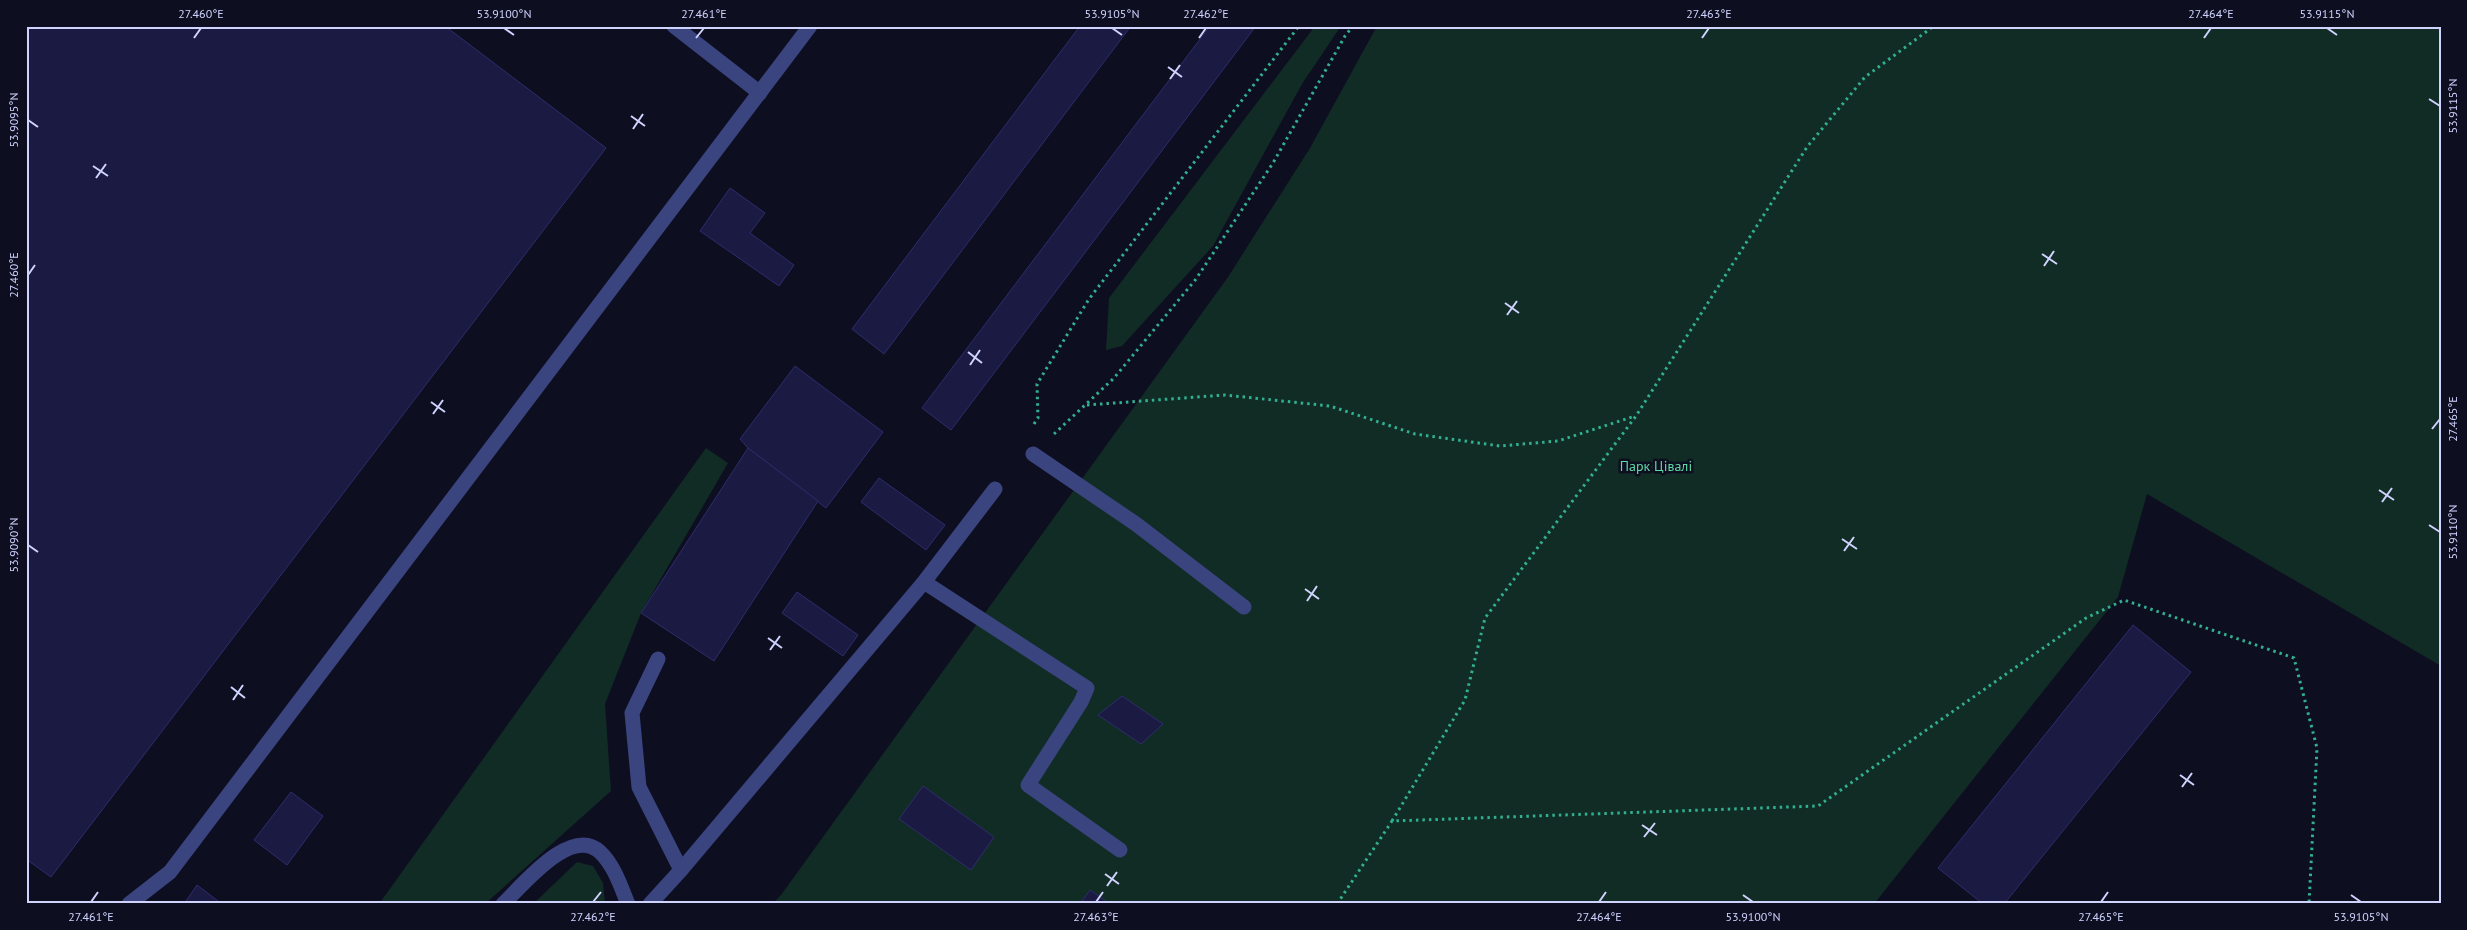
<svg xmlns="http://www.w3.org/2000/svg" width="2467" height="930" viewBox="0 0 2467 930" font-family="'PT Sans',sans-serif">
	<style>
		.green { fill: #112b25 }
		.building { fill: #1b1a42; stroke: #2e2d6d }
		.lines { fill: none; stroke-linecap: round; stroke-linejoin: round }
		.path { stroke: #31b090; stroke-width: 3; stroke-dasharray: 2.5 4; stroke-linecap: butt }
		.minor { stroke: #3a447f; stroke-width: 15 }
		.ticks { fill: none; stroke: #cfd3fe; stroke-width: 2 }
		.labels { text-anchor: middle; stroke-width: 5; stroke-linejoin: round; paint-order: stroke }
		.park-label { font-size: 14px; fill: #5ddca4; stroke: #0e0e21 }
		.neatline { fill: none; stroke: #cfd3fe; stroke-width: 2 }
		.ticks-label { font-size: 12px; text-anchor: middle; fill: #cfd3fe }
	</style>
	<rect width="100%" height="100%" fill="#0e0e21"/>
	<g class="green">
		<polygon points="1315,26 1341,26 1302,84 1213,246 1122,346 1106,350 1109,298"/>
		<polygon points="1377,26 2441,26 2441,666 2147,494 2118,597 1874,904 772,904 781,895 1228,277 1310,148"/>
		<polygon points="706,448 728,463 641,613 605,704 611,791 485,904 379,904"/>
		<polygon points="577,862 593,866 603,883 605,904 533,904"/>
	</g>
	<g class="building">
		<polygon points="26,26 445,26 606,148 51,877 26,859"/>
		<polygon points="1080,26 1131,26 884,354 852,329"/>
		<polygon points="1210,26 1256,26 951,430 922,408"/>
		<polygon points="730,188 765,213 750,233 794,265 779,286 700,231"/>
		<polygon points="795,366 883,432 826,508 748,448 740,439"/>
		<polygon points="748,448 818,501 714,661 641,613"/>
		<polygon points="879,478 945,525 926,550 861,502"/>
		<polygon points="797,592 858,635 843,656 782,613"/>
		<polygon points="2133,625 2191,672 2004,904 1983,904 1938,868"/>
		<polygon points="1122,696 1163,724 1141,744 1098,715"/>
		<polygon points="923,786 994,837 971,870 899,819"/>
		<polygon points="291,792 323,816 287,865 254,840"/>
		<polygon points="197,885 222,904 184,904"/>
		<polygon points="1090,890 1110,904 1080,904"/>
	</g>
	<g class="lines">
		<g class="path">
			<polyline points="1087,405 1225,395 1330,406 1415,434 1500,446 1558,441 1635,416"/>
			<polyline points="1034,424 1038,418 1037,384 1089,299 1299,26"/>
			<polyline points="1054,434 1114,378 1196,279 1273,163 1345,36 1353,26"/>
			<polyline points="1392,821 1465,700 1485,618 1636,416 1807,147 1865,77 1934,26"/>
			<polyline points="1337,904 1392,821 1818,806 2086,618 2124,600 2294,658 2317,748 2309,904"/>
		</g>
		<g class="minor">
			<polyline points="674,26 760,93"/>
			<polyline points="1033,454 1136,524 1244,607"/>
			<polyline points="924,582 1087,688 1081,702 1028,785 1120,850"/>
			<polyline points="658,659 632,713 639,787 681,870"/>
			<polyline points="129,904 170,872 810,26"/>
			<path d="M503,904C523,885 571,825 600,852C614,865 621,887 628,904"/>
			<polyline points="650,904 681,870 924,582 995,489"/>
		</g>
	</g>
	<path class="ticks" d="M504,28L514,35M1112,28L1122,35M2327,28L2337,35M194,38L201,28M696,38L704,28M1199,38L1206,28M1702,38L1709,28M2204,38L2211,28M1168,67L1182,77M1170,79L1180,65M2429,99L2440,106M631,116L645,126M28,120L38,127M633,129L643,114M93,166L108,176M96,178L106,164M2042,254L2057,264M2044,266L2054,251M28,275L35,265M1505,303L1519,313M1507,315L1517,301M968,352L982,363M970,365L980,350M431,402L445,412M433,414L443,400M2432,429L2440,419M2379,490L2394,500M2382,502L2392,488M2429,525L2440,532M1842,539L1857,549M28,545L38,552M1844,551L1854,537M1305,589L1319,599M1307,601L1317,586M768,638L782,648M770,650L780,636M231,687L245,698M233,700L243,685M2180,775L2194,785M2182,787L2192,773M1642,825L1657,835M1644,837L1655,823M1105,874L1119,884M1107,886L1117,872M1743,895L1753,902M2351,895L2361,902M91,902L98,892M593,902L601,892M1096,902L1103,892M1599,902L1606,892M2101,902L2108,892"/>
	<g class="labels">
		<g class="park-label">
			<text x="1656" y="471">Парк Цівалі</text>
		</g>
	</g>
	<rect width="2467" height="930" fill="none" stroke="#0e0e21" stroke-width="55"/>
	<rect x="28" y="28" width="2412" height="874" class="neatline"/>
	<g class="ticks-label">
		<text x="201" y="18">27.460°E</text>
		<text x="504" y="18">53.9100°N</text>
		<text x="704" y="18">27.461°E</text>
		<text x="1112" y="18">53.9105°N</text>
		<text x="1206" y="18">27.462°E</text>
		<text x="1709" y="18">27.463°E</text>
		<text x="2211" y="18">27.464°E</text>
		<text x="2327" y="18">53.9115°N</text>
		<text transform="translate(2453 106) rotate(-90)" y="4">53.9115°N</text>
		<text transform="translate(14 120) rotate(-90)" y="4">53.9095°N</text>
		<text transform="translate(14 275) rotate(-90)" y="4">27.460°E</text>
		<text transform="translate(2453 419) rotate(-90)" y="4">27.465°E</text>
		<text transform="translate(2453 532) rotate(-90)" y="4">53.9110°N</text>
		<text transform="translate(14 545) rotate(-90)" y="4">53.9090°N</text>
		<text x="91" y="921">27.461°E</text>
		<text x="593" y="921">27.462°E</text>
		<text x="1096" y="921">27.463°E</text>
		<text x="1599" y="921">27.464°E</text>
		<text x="1753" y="921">53.9100°N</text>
		<text x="2101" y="921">27.465°E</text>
		<text x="2361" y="921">53.9105°N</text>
	</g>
</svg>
